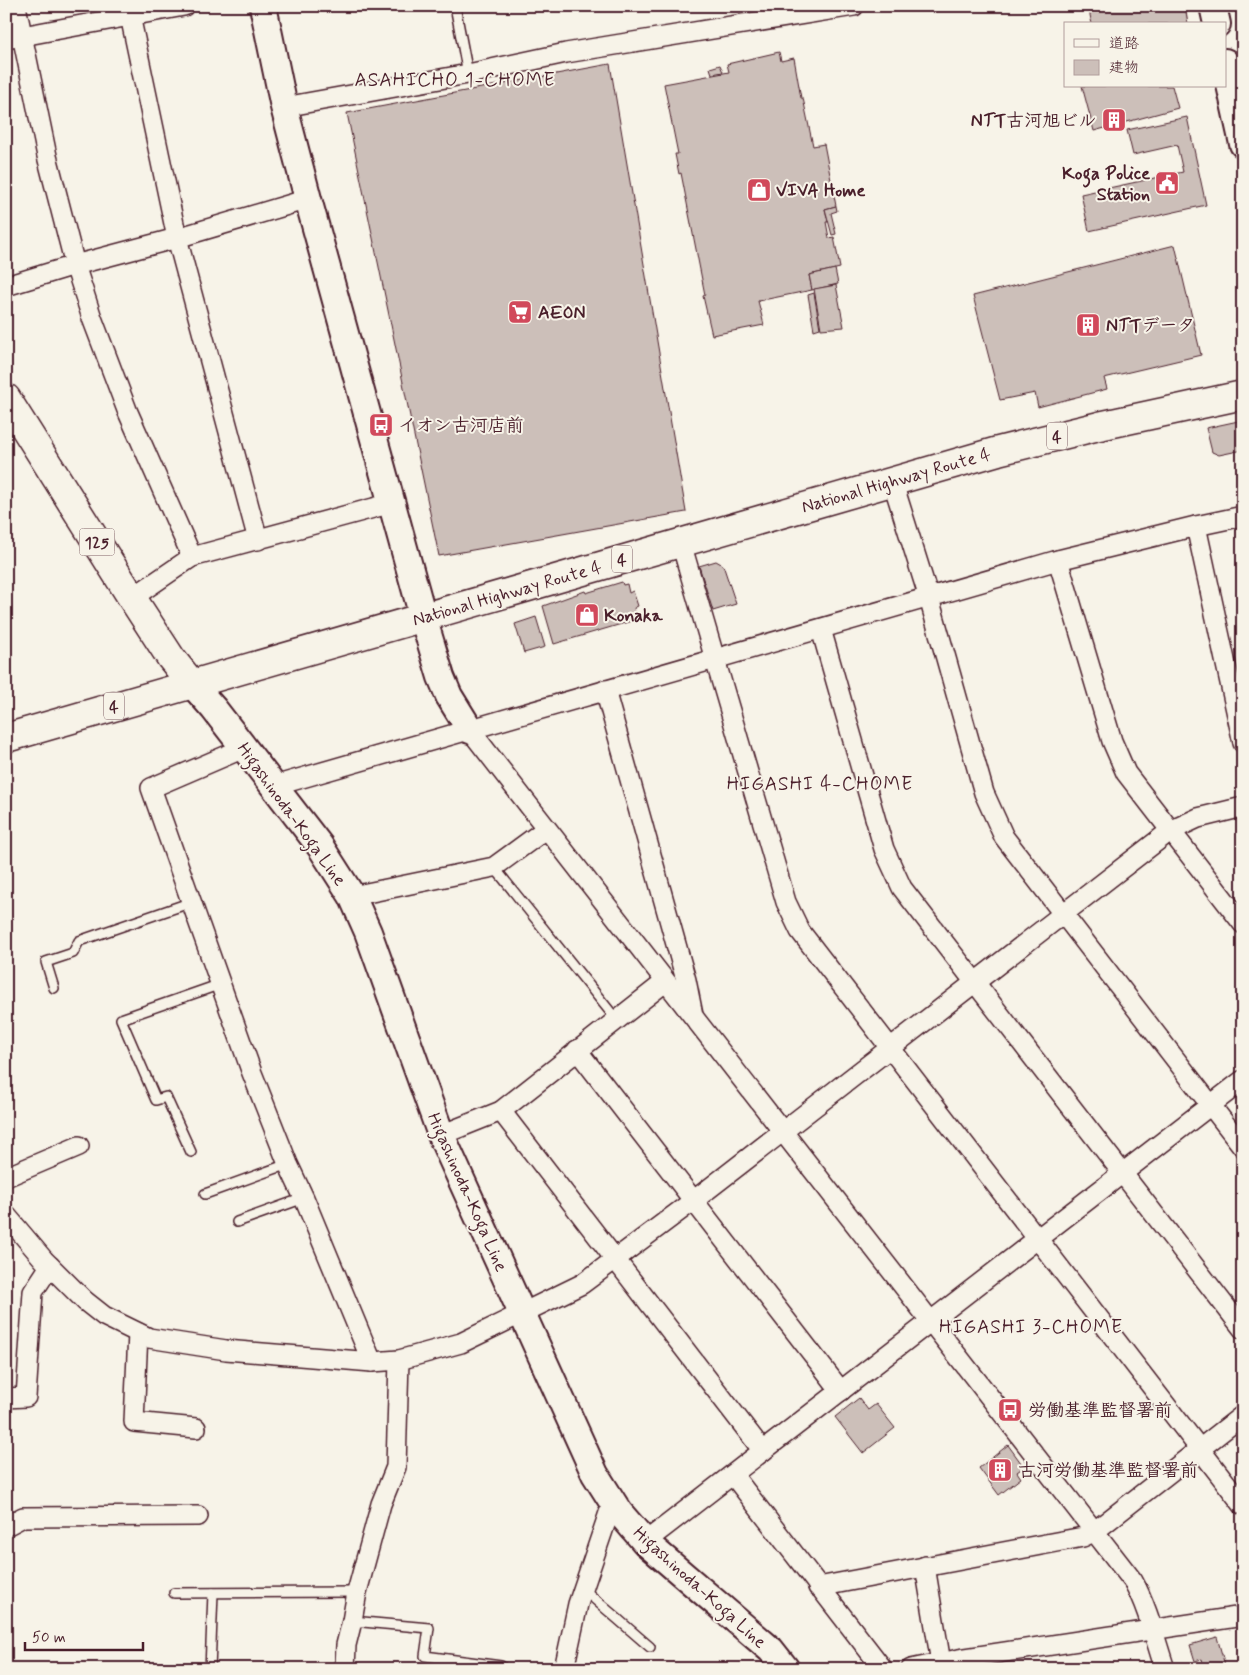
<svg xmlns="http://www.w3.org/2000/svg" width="1249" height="1675" viewBox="0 0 1249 1675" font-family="Mynerve,'Klee One',sans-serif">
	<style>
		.building { fill: #ccbfb9; stroke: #4a1f2b }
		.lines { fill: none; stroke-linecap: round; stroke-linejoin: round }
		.lane-casing { stroke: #4a1f2b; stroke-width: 12 }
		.street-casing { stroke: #4a1f2b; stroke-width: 22 }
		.secondary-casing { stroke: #4a1f2b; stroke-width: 30 }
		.highway-casing { stroke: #4a1f2b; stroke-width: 31 }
		.lane { stroke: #f7f3e8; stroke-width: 9 }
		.street { stroke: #f7f3e8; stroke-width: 19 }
		.secondary { stroke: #f7f3e8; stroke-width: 26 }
		.highway { stroke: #f7f3e8; stroke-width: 28 }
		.labels { text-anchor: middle; stroke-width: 4; stroke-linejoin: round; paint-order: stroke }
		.shield { fill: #f7f3e8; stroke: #7e5f64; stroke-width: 1 }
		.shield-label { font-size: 16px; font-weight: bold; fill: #4a1f2b }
		.poi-label { font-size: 18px; font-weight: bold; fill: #4a1f2b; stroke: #f7f3e8; text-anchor: start }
		.street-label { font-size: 18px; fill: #4a1f2b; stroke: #f7f3e8 }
		.neighbourhood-label { font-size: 19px; letter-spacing: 1px; fill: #4a1f2b; stroke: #f7f3e8 }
	</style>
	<rect width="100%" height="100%" fill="#f7f3e8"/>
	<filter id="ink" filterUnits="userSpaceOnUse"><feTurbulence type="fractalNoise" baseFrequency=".02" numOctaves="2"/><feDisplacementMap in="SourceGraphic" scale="10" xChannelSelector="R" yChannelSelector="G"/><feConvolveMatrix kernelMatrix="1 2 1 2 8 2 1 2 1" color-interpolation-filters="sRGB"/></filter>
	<g filter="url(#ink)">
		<g class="building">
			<polygon points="1088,6 1185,6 1188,24 1092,24"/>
			<polygon points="779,52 781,61 794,58 801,98 803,98 813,146 824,144 836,206 825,209 828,222 826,222 829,238 834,237 840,268 809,275 812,290 758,301 764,325 712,335 703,296 705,295 681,173 679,174 675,154 678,154 664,84 729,72 727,64"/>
			<polygon points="610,64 686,512 439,556 347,113"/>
			<polygon points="720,65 723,72 712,74 710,68"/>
			<polygon points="1082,86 1172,86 1178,108 1094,131"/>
			<polygon points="1187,117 1206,205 1089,231 1081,194 1183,172 1177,145 1133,155 1127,130"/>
			<polygon points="836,206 837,211 831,213 836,234 832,235 825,209"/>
			<polygon points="1175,245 1201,355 1104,378 1107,389 1038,407 1035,393 1000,400 973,296"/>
			<polygon points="835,269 838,284 812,290 809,275"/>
			<polygon points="836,285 844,327 821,329 814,289"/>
			<polygon points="814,293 820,328 814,330 808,295"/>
			<polygon points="1243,420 1243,450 1219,455 1212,452 1206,428"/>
			<polygon points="716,561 723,565 736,604 713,611 699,566"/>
			<polygon points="622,582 623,585 627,584 629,593 633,591 638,606 634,608 635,612 633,613 635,620 554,644 543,606 585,591 586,593"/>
			<polygon points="536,617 545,647 524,653 515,624"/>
			<polygon points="859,1398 868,1410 876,1404 895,1428 863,1453 835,1417"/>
			<polygon points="1008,1445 1024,1467 1017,1472 1021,1478 999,1495 979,1468"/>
			<polygon points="1217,1637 1226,1669 1205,1669 1202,1659 1195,1661 1190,1645"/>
		</g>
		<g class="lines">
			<defs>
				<g id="lane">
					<polyline points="455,6 468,74"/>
					<polyline points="494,867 616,1019"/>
					<polyline points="54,988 46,962 73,953 79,941 192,902"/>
					<polyline points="191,1152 166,1097 156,1100 121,1019 221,984"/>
					<polyline points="205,1194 288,1164"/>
					<polyline points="237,1222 304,1198"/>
					<polyline points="583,1589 650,1647"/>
					<polyline points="174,1593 357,1592"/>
					<polyline points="352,1621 429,1628 425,1656 501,1666"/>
					<polyline points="210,1669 213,1593"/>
				</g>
				<g id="street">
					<polyline points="16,6 47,156 75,265 92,318 127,410 192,557"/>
					<polyline points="128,6 177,238 258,540"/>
					<polyline points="6,39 184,6"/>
					<polyline points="284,107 468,74 566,53 854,6"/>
					<polyline points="6,286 75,265 177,238 308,199"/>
					<polyline points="892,480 929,598 984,793 1004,837 1243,1147"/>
					<polyline points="1196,526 1243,743"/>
					<polyline points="681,543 786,902 800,931 1243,1505"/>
					<polyline points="1058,560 1112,741 1126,773 1243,924"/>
					<polyline points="132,598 192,557 392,503"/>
					<polyline points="821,629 884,849 902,888 1243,1329"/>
					<polyline points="605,690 686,980 693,1015"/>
					<path d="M470,730L1133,1581C1148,1608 1155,1639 1165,1669"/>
					<polyline points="244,748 151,788 252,1073 288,1164 304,1198 372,1362"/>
					<polyline points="274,786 1058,560 1196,526 1243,516"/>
					<polyline points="352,896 494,867 546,829"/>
					<polyline points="577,1050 841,1391"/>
					<polyline points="501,1111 763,1451"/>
					<polyline points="441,1135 501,1111 665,982"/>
					<polyline points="6,1177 79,1146"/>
					<polyline points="6,1215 44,1260 85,1301 104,1316 149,1338 226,1350 372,1362 399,1360 461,1343 582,1284 693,1201 1170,831 1198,818 1243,807"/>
					<polyline points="138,1333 134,1422 196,1428"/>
					<polyline points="6,1398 26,1397 33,1292 50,1266"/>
					<polyline points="733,1475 883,1669"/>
					<polyline points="6,1526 23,1517 198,1516"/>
					<polyline points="645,1542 1243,1080"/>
					<polyline points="925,1566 941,1663"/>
					<polyline points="818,1587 1083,1537 1095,1531 1243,1415"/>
					<polyline points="345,1669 346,1645 352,1621 357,1592 381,1504 396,1467 399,1360"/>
					<polyline points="564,1669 578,1604 613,1501"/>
					<polyline points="911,1669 959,1659 1243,1616"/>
				</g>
				<g id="secondary">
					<polyline points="263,6 284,107 308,199 423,617 441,677 449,696 470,730"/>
					<polyline points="1213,6 1217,24"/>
					<polyline points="1225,62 1243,144"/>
					<polyline points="192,684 214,709 320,846 352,896 368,932 441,1135 595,1474 619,1512 645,1542 771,1650 786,1669"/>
				</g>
				<g id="highway">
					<polyline points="6,398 132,598 171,658 192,684"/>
					<polyline points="6,738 998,451 1099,426 1243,395"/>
				</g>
			</defs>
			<use href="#lane" class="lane-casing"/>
			<use href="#street" class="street-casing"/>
			<use href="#secondary" class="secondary-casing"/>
			<use href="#highway" class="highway-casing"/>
			<use href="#lane" class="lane"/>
			<use href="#street" class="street"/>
			<use href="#secondary" class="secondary"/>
			<use href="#highway" class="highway"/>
		</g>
	</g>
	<defs>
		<symbol id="building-square" viewBox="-11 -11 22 22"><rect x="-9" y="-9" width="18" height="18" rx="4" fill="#d1495b" stroke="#f7f3e8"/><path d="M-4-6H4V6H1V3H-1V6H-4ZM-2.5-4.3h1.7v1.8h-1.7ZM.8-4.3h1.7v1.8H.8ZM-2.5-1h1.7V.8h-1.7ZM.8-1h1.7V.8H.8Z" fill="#fff"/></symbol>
		<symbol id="civic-square" viewBox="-11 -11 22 22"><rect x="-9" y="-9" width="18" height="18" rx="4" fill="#d1495b" stroke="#f7f3e8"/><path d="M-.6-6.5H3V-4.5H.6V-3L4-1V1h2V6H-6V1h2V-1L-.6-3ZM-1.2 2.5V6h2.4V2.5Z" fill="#fff"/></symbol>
		<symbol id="shop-square" viewBox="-11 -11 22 22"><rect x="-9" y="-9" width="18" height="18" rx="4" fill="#d1495b" stroke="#f7f3e8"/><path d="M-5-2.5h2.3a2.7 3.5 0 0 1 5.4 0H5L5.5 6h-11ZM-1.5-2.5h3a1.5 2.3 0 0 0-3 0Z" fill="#fff"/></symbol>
		<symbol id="supermarket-square" viewBox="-11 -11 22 22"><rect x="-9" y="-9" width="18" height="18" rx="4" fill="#d1495b" stroke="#f7f3e8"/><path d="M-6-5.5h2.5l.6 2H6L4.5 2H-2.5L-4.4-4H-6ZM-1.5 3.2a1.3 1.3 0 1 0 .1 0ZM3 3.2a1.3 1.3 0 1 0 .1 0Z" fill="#fff"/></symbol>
		<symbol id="bus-square" viewBox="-11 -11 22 22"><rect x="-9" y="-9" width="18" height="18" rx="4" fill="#d1495b" stroke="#f7f3e8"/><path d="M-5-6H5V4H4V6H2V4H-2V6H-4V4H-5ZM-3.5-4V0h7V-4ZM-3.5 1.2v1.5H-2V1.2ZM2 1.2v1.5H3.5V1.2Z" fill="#fff"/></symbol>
	</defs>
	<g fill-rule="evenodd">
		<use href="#building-square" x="1100" y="106" width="28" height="28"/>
		<use href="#civic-square" x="1153" y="169" width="28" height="28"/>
		<use href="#shop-square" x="745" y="176" width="28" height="28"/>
		<use href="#supermarket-square" x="506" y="298" width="28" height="28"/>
		<use href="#building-square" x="1074" y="311" width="28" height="28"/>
		<use href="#bus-square" x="367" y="411" width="28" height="28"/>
		<use href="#shop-square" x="573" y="601" width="28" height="28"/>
		<use href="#bus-square" x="996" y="1396" width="28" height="28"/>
		<use href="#building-square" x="986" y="1456" width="28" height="28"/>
	</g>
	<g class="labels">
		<g class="shield">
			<rect x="1047" y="422.5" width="20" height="27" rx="4"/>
			<rect x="79.5" y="528.5" width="35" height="27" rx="4"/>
			<rect x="612" y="545.5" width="20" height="27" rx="4"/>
			<rect x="104" y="692.5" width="20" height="27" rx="4"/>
		</g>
		<g class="shield-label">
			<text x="1057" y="442">4</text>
			<text x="97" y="548">125</text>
			<text x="622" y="565">4</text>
			<text x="114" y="712">4</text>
		</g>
		<g class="poi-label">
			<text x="1096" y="126" text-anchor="end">NTT古河旭ビル</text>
			<text x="1150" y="179" text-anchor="end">Koga Police<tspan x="1150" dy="21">Station</tspan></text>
			<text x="776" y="196">VIVA Home</text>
			<text x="538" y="318">AEON</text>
			<text x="1106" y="331">NTTデータ</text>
			<text x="398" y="431">イオン古河店前</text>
			<text x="604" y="621">Konaka</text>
			<text x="1028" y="1416">労働基準監督署前</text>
			<text x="1018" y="1476">古河労働基準監督署前</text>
		</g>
		<g class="street-label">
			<text transform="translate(896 480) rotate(-16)" y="6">National Highway Route 4</text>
			<text transform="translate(507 593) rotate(-16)" y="6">National Highway Route 4</text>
			<text transform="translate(292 814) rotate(54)" y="6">Higashinoda-Koga Line</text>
			<text transform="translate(468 1192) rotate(66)" y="6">Higashinoda-Koga Line</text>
			<text transform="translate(700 1587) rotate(42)" y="6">Higashinoda-Koga Line</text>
		</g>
		<g class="neighbourhood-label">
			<text x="455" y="86">ASAHICHO 1-CHOME</text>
			<text x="820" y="790">HIGASHI 4-CHOME</text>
			<text x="1031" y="1333">HIGASHI 3-CHOME</text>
		</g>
	</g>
	<rect width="1249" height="1675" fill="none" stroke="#f7f3e8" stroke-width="25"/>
	<rect x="12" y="12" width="1224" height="1650" fill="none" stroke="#4a1f2b" stroke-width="2" filter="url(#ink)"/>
	<rect x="1064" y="22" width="162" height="65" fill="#f7f3e8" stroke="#b29e9c"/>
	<rect x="1074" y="39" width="25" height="8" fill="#f7f3e8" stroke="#b29e9c"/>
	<text x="1109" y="48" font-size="15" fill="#4a1f2b">道路</text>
	<rect x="1074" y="60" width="25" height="15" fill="#ccbfb9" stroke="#b29e9c"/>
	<text x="1109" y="72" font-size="15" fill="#4a1f2b">建物</text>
	<path d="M25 1642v8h118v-8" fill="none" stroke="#4a1f2b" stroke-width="2.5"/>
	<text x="32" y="1642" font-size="15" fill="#4a1f2b" stroke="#f7f3e8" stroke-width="4" paint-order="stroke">50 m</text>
</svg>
